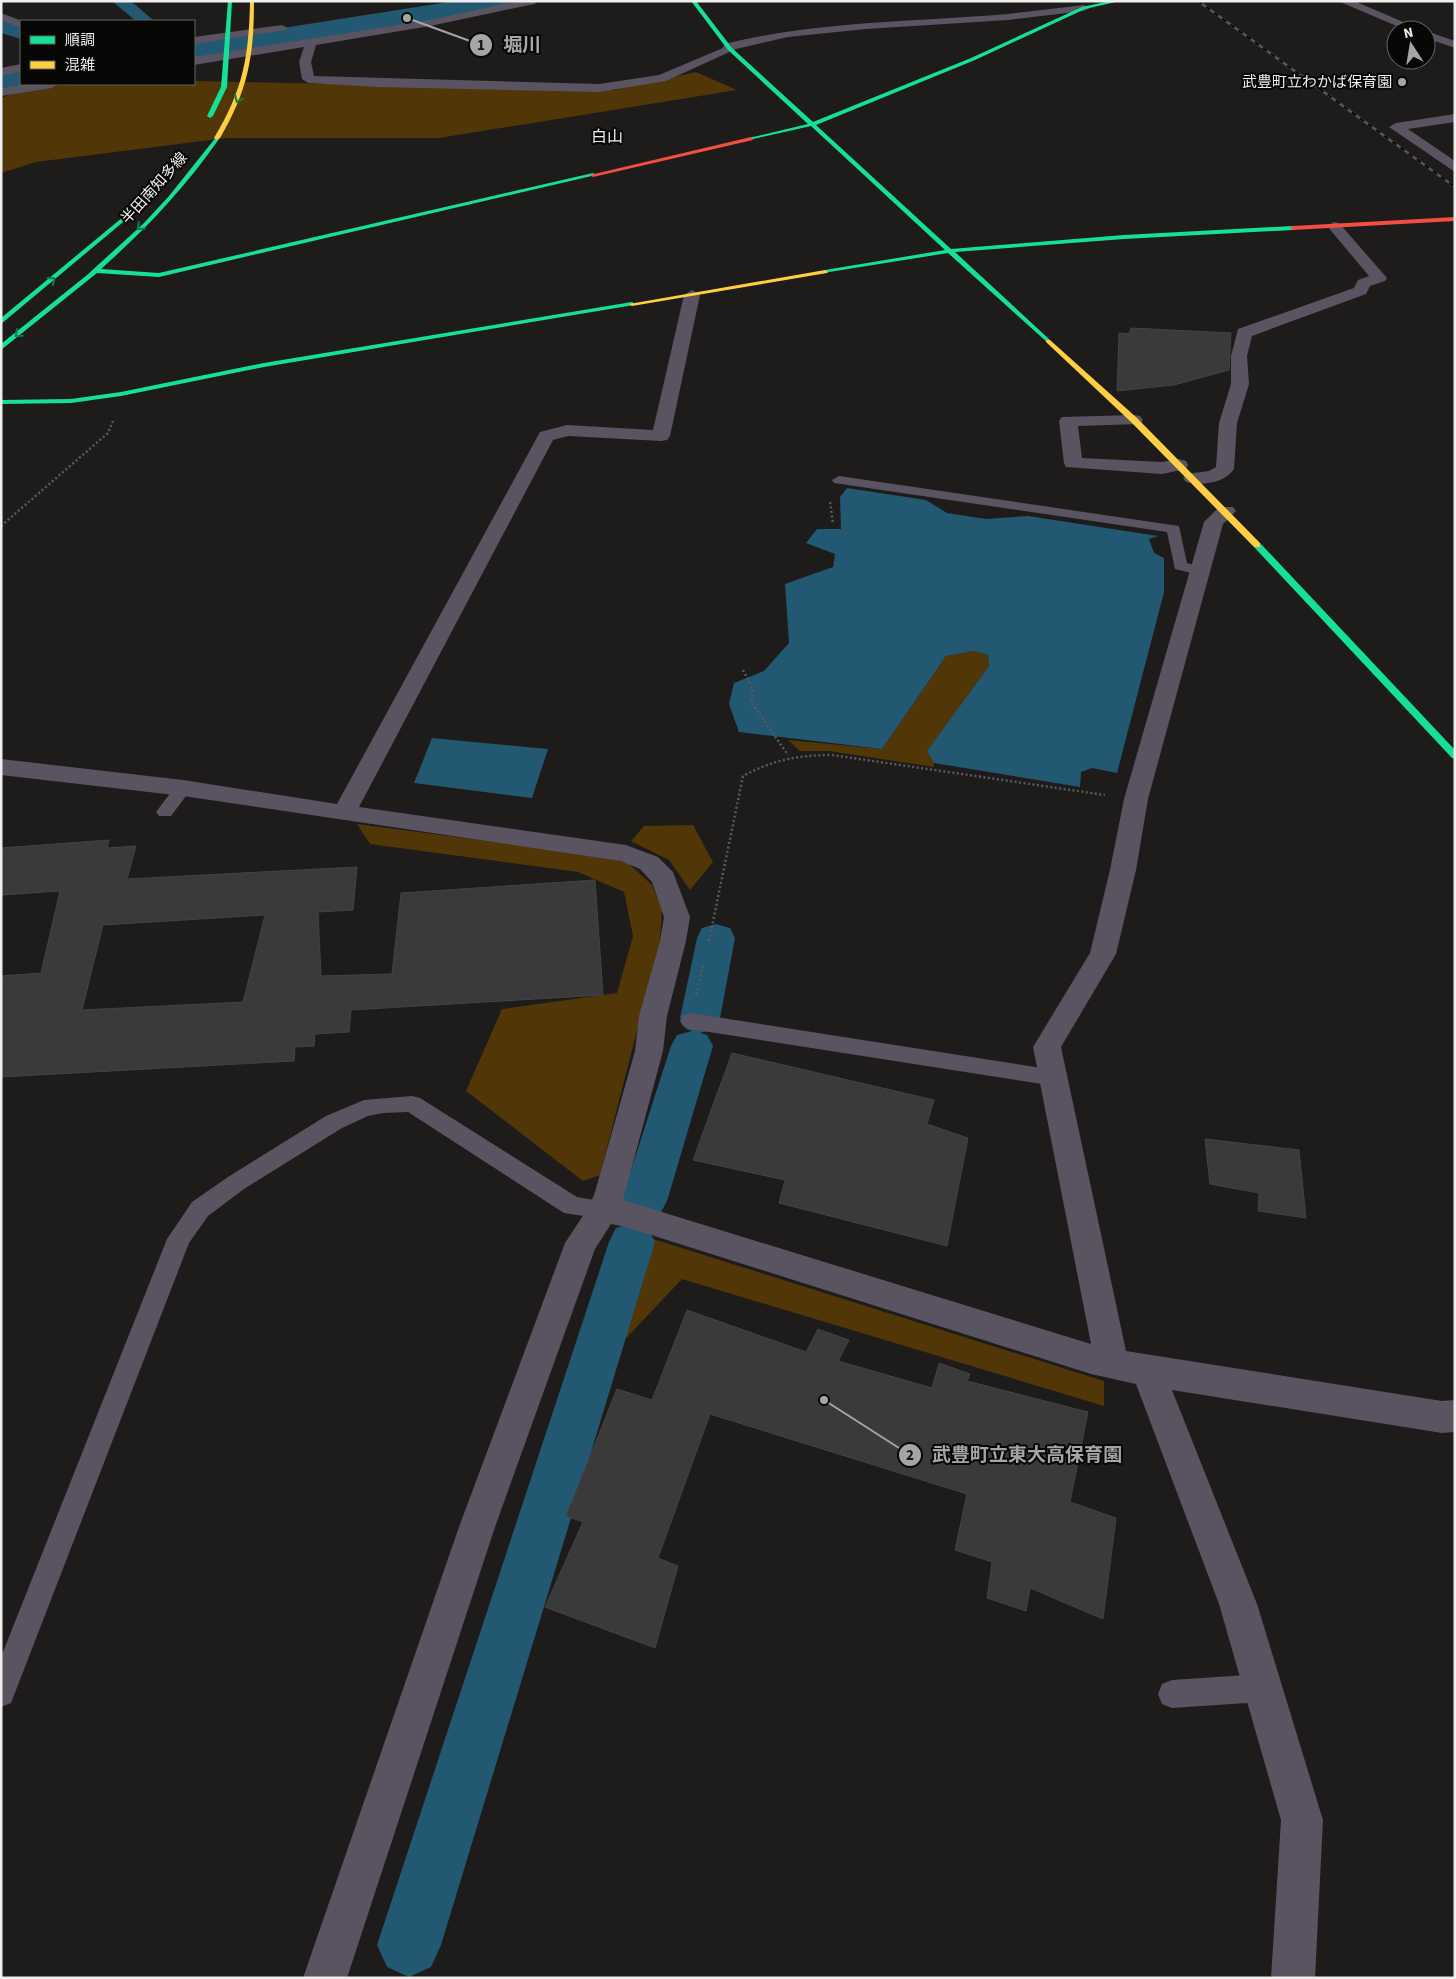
<svg xmlns="http://www.w3.org/2000/svg" width="1456" height="1979" viewBox="0 0 1456 1979" font-family="'Source Sans 3','Noto Sans JP',sans-serif">
	<style>
		.forest { fill: #513607 }
		.water { fill: #225872 }
		.lines { fill: none; stroke-linecap: round; stroke-linejoin: round }
		.canal { fill: #225872; fill-rule: evenodd }
		.river { fill: #225872; fill-rule: evenodd }
		.building { fill: #3b3a3a; stroke: #444342; fill-rule: evenodd }
		.path { stroke: #5c5860; stroke-width: 2.5; stroke-dasharray: 2 2.5; stroke-linecap: butt }
		.lane { fill: #595362; fill-rule: evenodd }
		.street { fill: #595362; fill-rule: evenodd }
		.fast { fill: #16e098; fill-rule: evenodd }
		.slow { fill: #ffcf43; fill-rule: evenodd }
		.jam { fill: #f24e42; fill-rule: evenodd }
		.rail-casing { stroke: #58545a; stroke-width: 2.5 }
		.rail { stroke: #070706; stroke-width: 2; stroke-dasharray: 5; stroke-linecap: butt }
		.oneway { stroke: #0f7e56 }
		.poi-dot { fill: #a6a5a3; stroke: #070706; stroke-width: 2 }
		.labels { text-anchor: middle; stroke-width: 4; stroke-linejoin: round; paint-order: stroke }
		.far-poi-label { font-size: 15px; fill: #f0efed; stroke: #070706; text-anchor: end }
		.far-street-label { font-size: 15px; fill: #f0efed; stroke: #070706 }
		.far-quarter-label { font-size: 16px; fill: #f0efed; stroke: #070706 }
		.leader { fill: none; stroke: #a6a5a3; stroke-width: 2 }
		.callout-dot { fill: #a6a5a3; stroke: #070706; stroke-width: 2 }
		.mark-label { font-size: 15px; text-anchor: middle; font-weight: bold; fill: #111 }
		.callout-label { font-size: 19px; text-anchor: middle; font-weight: bold; fill: #a6a5a3; stroke: #070706; stroke-width: 4; stroke-linejoin: round; paint-order: stroke }
	</style>
	<rect width="100%" height="100%" fill="#1d1c1a"/>
	<g class="forest">
		<polygon points="696,72 737,90 439,138 226,138 36,162 1,173 1,98 28,88 88,84 194,84 194,81 614,90"/>
		<polygon points="974,651 988,655 989,666 928,750 934,763 934,767 829,751 800,751 788,740 882,749 946,656"/>
		<polygon points="357,824 594,855 628,863 652,885 662,909 660,941 600,1175 583,1181 466,1091 502,1009 617,993 633,936 624,892 578,872 370,844"/>
		<polygon points="693,825 713,862 690,890 669,860 631,841 644,826"/>
		<polygon points="650,1238 1104,1381 1104,1406 682,1279 614,1351"/>
	</g>
	<g class="water">
		<polygon points="847,488 926,500 947,513 986,519 1028,516 1158,536 1149,539 1154,553 1164,558 1164,592 1117,773 1092,768 1081,772 1080,787 934,763 927,751 989,666 988,655 974,651 946,656 882,749 739,732 729,704 734,683 764,671 789,643 785,584 833,567 835,554 806,543 817,529 841,529 840,497"/>
		<polygon points="432,738 548,749 532,798 414,783"/>
	</g>
	<g class="lines">
		<g class="canal">
			<polygon points="112,1 131,1 154,21 136,21"/>
			<polygon points="716,924 730,928 735,938 720,1018 714,1029 700,1033 707,1035 713,1046 667,1201 660,1214 644,1220 628,1214 621,1201 671,1046 677,1035 692,1031 686,1029 680,1018 697,938 702,928"/>
			<polygon points="632,1223 648,1228 655,1242 441,1945 431,1967 409,1977 387,1967 377,1945 609,1242 616,1228"/>
		</g>
		<g class="river">
			<polygon points="455,1 516,1 513,7 503,9 194,60 194,42"/>
			<polygon points="1,15 22,21 21,39 1,33"/>
			<polygon points="21,69 21,84 32,84 1,91 1,73"/>
		</g>
	</g>
	<g class="building">
		<polygon points="1131,328 1231,333 1229,370 1174,385 1117,391 1119,333 1129,334"/>
		<path d="M109,840L107,848L136,846L127,879L357,867L353,910L318,912L321,976L392,974L401,893L595,880L603,995L351,1010L349,1032L315,1034L314,1046L295,1047L294,1061L1,1077V976L41,973L60,891L1,895V848ZM265,915L243,1002L82,1010L103,925Z"/>
		<polygon points="732,1053 934,1100 927,1124 968,1138 947,1246 779,1203 785,1180 693,1160"/>
		<polygon points="1205,1139 1299,1150 1306,1218 1258,1211 1259,1193 1210,1184"/>
		<polygon points="687,1310 806,1352 818,1329 849,1340 838,1361 932,1388 939,1363 970,1374 967,1381 1088,1412 1070,1502 1116,1518 1103,1619 1030,1588 1026,1611 987,1598 992,1562 955,1550 967,1494 710,1414 658,1558 678,1566 655,1648 545,1607 583,1522 566,1516 617,1389 652,1400"/>
	</g>
	<g class="lines">
		<g class="path">
			<polyline points="830,502 833,524"/>
			<polyline points="1,526 108,433 113,421"/>
			<polyline points="743,670 753,689 751,702 788,755"/>
			<path d="M709,941L743,776C773,760 798,755 832,755L1105,795"/>
			<polyline points="696,994 703,966"/>
		</g>
		<g class="lane">
			<polygon points="839,476 1179,526 1187,563 1205,568 1207,571 1200,575 1175,569 1167,532 834,483 832,480"/>
			<polygon points="183,782 189,784 192,788 171,816 159,816 156,812 177,784"/>
			<polygon points="690,1013 1055,1070 1062,1072 1066,1078 1062,1084 1055,1086 690,1029 683,1026 680,1021 683,1016"/>
			<polygon points="412,1096 420,1098 577,1197 612,1203 615,1210 612,1217 604,1219 564,1213 408,1112 383,1113 368,1116 342,1128 244,1189 208,1216 189,1243 11,1703 1,1707 1,1657 167,1239 192,1202 228,1177 326,1116 364,1100"/>
			<polygon points="1262,1674 1272,1678 1276,1688 1272,1698 1262,1702 1172,1708 1162,1704 1158,1694 1162,1684 1172,1680"/>
		</g>
		<g class="street">
			<path d="M517,1H539L534,4L430,26L316,45L311,62L314,76L599,84L659,75L723,48L724,44C817,21 913,22 1008,14C1033,11 1059,8 1084,5L1090,8L1084,11L1008,20L866,29L788,37L736,49L666,81L599,92L378,87L308,83L302,79L299,62L304,47L194,65V57L430,20Z"/>
			<polygon points="1338,1 1354,1 1422,30 1406,30"/>
			<polygon points="1,13 22,21 21,28 1,20"/>
			<polygon points="282,25 288,28 286,30 194,44 194,37"/>
			<polygon points="1426,31 1455,41 1455,48 1426,38"/>
			<polygon points="21,64 21,72 1,76 1,68"/>
			<polygon points="30,84 58,84 52,88 1,96 1,88"/>
			<polygon points="1455,114 1455,122 1408,129 1455,161 1455,172 1389,127 1396,123"/>
			<path d="M1334,222L1339,223L1387,278L1385,281L1370,286L1366,294L1252,336L1247,356L1249,384L1237,423L1234,469C1225,483 1202,486 1186,482L1183,478L1186,474L1209,471L1216,467L1219,423L1231,384V356L1238,329L1354,288L1358,280L1369,276L1327,226Z"/>
			<polygon points="692,290 700,295 670,436 667,440 661,441 568,436 553,440 359,807 626,845 658,857 673,872 690,917 686,941 667,1016 663,1051 623,1200 1091,1344 1033,1047 1090,953 1110,870 1124,799 1204,522 1219,507 1233,507 1236,511 1223,524 1148,799 1136,870 1116,954 1061,1047 1126,1351 1442,1401 1455,1400 1455,1432 1442,1433 1172,1390 1257,1604 1323,1820 1315,1978 1271,1978 1281,1820 1219,1604 1136,1384 1091,1374 626,1227 611,1224 595,1249 495,1527 347,1978 303,1978 459,1527 565,1243 590,1205 595,1192 635,1051 639,1016 660,941 664,917 652,882 640,869 621,861 183,796 1,775 1,759 183,780 337,804 540,432 567,425 653,430 684,295"/>
			<polygon points="1134,415 1140,416 1143,420 1140,424 1078,426 1082,458 1162,462 1179,459 1186,461 1188,465 1186,469 1162,474 1066,467 1064,463 1059,421 1062,417"/>
		</g>
		<g class="fast">
			<polygon points="228,1 232,1 227,87 213,116 210,118 207,116 221,87"/>
			<polygon points="691,1 696,1 732,48 813,122 971,58 1082,7 1110,1 1120,1 1085,9 975,60 816,125 951,249 1124,235 1293,226 1296,228 1293,230 1124,239 955,252 1050,340 1050,342 1048,343 948,253 823,273 822,272 825,270 945,250 811,126 749,140 749,138 808,124 728,50"/>
			<path d="M217,136L219,139C185,188 145,230 101,269L159,273L593,173L596,175L159,277L97,273L1,350V344L87,275L143,224L169,196Z"/>
			<polygon points="123,217 128,218 1,324 1,318"/>
			<polygon points="632,302 635,304 634,305 264,367 121,396 71,403 1,404 1,400 71,399 121,392 264,363"/>
			<polygon points="1254,543 1260,543 1455,750 1455,759 1452,758 1254,547"/>
		</g>
		<g class="slow">
			<path d="M250,1H254C254,57 248,90 220,138L217,140L214,138C243,90 249,57 250,1Z"/>
			<polygon points="825,270 828,272 827,273 632,306 629,304"/>
			<polygon points="1046,340 1050,340 1137,418 1260,543 1260,547 1254,547 1131,422 1046,342"/>
		</g>
		<g class="jam">
			<polygon points="751,137 753,140 593,177 590,175"/>
			<polygon points="1455,217 1455,221 1293,230 1290,228 1293,226"/>
		</g>
		<defs>
			<polyline id="rail" points="1198,1 1455,187"/>
		</defs>
		<use href="#rail" class="rail-casing"/>
		<use href="#rail" class="rail"/>
	</g>
	<defs><path id="oneway-chevron" d="M-2-3.5L2.5 0L-2 3.5" fill="none" stroke-width="1.6" stroke-linecap="round" stroke-linejoin="round" transform="scale(1.25)"/></defs>
	<g class="oneway">
		<use href="#oneway-chevron" transform="translate(238 99) rotate(115)"/>
		<use href="#oneway-chevron" transform="translate(140 227) rotate(136)"/>
		<use href="#oneway-chevron" transform="translate(52 280) rotate(-40)"/>
		<use href="#oneway-chevron" transform="translate(18 334) rotate(141)"/>
	</g>
	<circle class="poi-dot" cx="1402" cy="82" r="5"/>
	<g class="labels">
		<g class="far-poi-label">
			<text x="1392" y="87">武豊町立わかば保育園</text>
		</g>
		<g class="far-street-label">
			<text transform="translate(154 188) rotate(-48)" y="5">半田南知多線</text>
		</g>
		<g class="far-quarter-label">
			<text x="607" y="142">白山</text>
		</g>
	</g>
	<path class="leader" d="M407 18L481 45M824 1400L910 1455"/>
	<g class="callout-dot">
		<circle cx="407" cy="18" r="5"/>
		<circle cx="824" cy="1400" r="5"/>
		<circle cx="481" cy="45" r="12"/>
		<circle cx="910" cy="1455" r="12"/>
	</g>
	<g class="mark-label">
		<text x="481" y="50">1</text>
		<text x="910" y="1460">2</text>
	</g>
	<g class="callout-label">
		<text x="522" y="51">堀川</text>
		<text x="1027" y="1461">武豊町立東大高保育園</text>
	</g>
	<rect width="1456" height="1979" fill="none" stroke="#f0efed" stroke-width="5"/>
	<rect x="20" y="20" width="175" height="65" fill="#070706" stroke="#646462"/>
	<rect x="30" y="36" width="25" height="8" fill="#16e098" stroke="#646462"/>
	<text x="65" y="45" font-size="15" fill="#f0efed">順調</text>
	<rect x="30" y="61" width="25" height="8" fill="#ffcf43" stroke="#646462"/>
	<text x="65" y="70" font-size="15" fill="#f0efed">混雑</text>
	<g transform="translate(1411 45) rotate(348)"><circle r="24" fill="#070706" stroke="#646462"/>
	<path d="M0-4L9 19L0 12L-9 19Z" fill="#a6a5a3"/>
	<text y="-8" font-size="14" font-weight="bold" text-anchor="middle" fill="#f0efed">N</text>
	</g>
</svg>
